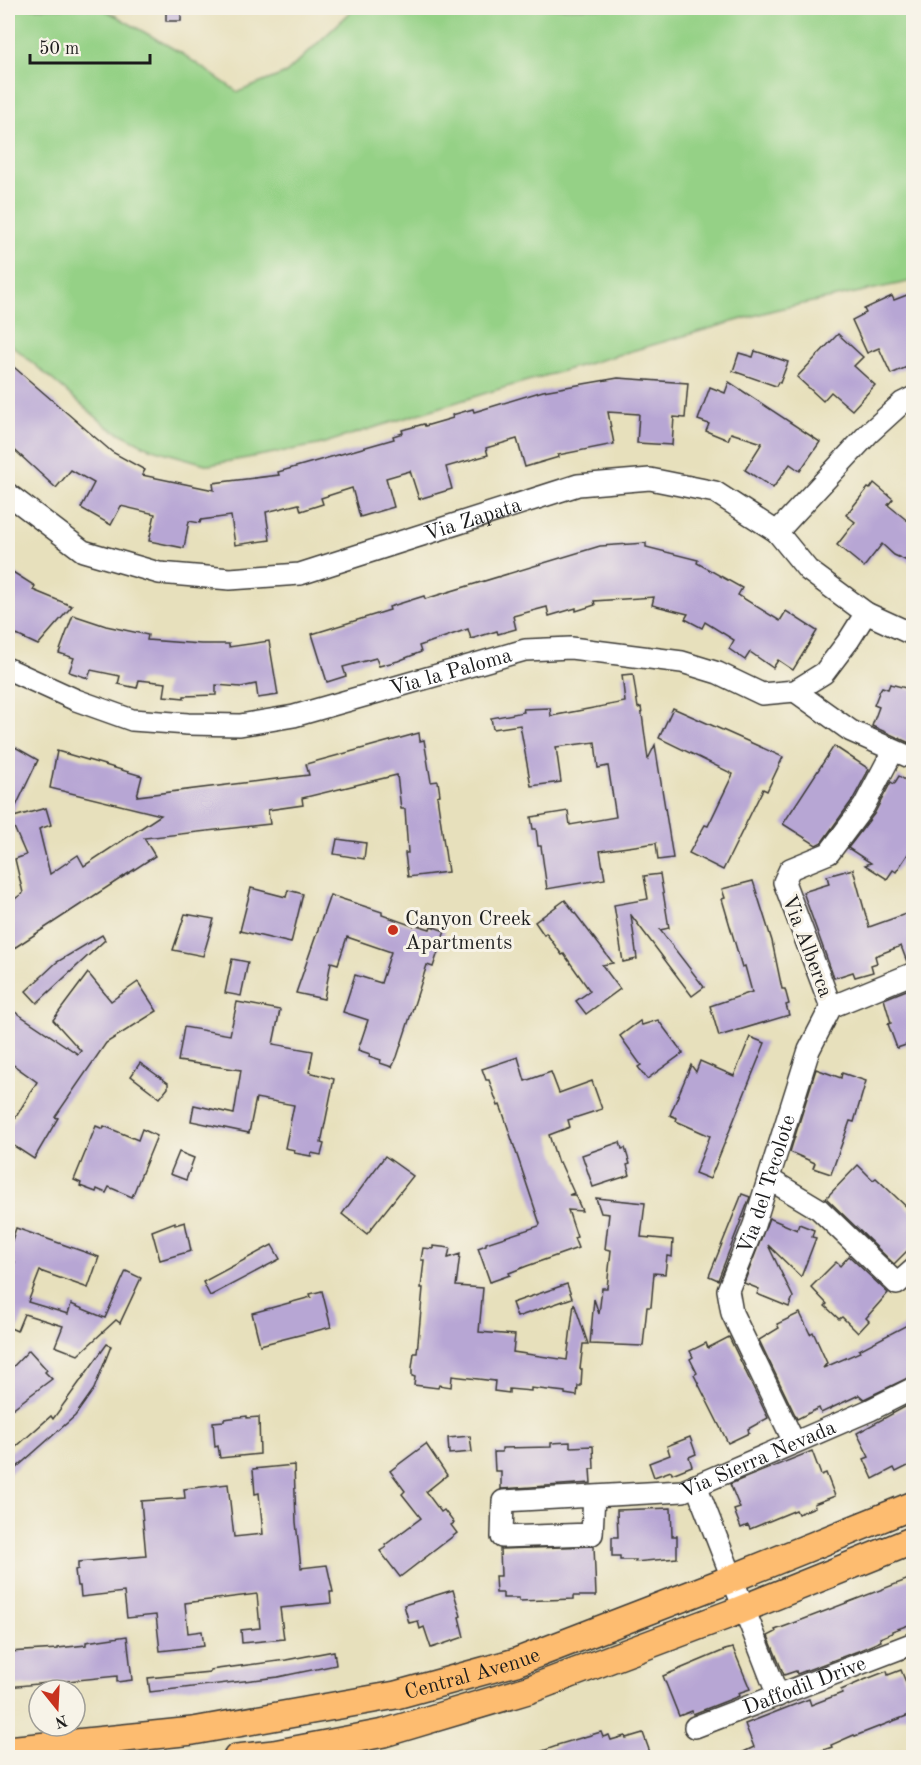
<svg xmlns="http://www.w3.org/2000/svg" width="921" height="1765" viewBox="0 0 921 1765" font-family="'Old Standard TT',serif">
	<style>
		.green { fill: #95d186; stroke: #587651; stroke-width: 1.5 }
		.building { fill: #b7a6d4 }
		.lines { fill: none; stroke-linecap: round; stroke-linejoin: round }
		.minor-casing { stroke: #3a3934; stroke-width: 24 }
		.major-casing { stroke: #3a3934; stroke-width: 30 }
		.minor { stroke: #fff; stroke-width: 21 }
		.major { stroke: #fdbc70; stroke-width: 27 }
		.poi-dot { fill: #c8321e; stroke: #f7f3e8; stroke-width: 2 }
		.labels { text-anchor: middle; stroke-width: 6; stroke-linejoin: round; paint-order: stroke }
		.street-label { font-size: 21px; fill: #1c1c1c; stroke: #f7f3e8 }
		.poi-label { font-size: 21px; fill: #1c1c1c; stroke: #f7f3e8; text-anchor: start }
	</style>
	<rect width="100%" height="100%" fill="#f7f3e8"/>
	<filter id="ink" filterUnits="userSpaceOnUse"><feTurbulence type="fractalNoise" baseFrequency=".0167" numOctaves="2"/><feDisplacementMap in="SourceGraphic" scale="12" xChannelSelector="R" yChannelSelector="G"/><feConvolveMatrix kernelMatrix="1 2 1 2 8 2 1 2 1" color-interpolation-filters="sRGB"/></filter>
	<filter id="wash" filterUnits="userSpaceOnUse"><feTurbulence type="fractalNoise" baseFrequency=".008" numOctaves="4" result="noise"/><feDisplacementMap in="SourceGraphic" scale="24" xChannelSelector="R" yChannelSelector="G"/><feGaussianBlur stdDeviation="1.35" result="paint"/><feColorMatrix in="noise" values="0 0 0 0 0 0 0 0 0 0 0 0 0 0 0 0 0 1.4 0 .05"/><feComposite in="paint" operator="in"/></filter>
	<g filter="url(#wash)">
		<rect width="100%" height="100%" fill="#e7e0bc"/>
		<polygon class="green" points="8,8 102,8 181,53 238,92 286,73 355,8 913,8 913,281 774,310 496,390 318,445 209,465 149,448 108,427 8,342"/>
		<g id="blocks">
			<g class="building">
				<rect x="166" y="8" width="15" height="13"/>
				<polygon points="907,295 914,310 914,364 891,374 879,348 867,353 852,320 866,313 864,309 892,296 894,300"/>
				<polygon points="838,334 863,357 854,366 875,385 852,410 831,392 823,401 797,377"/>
				<polygon points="755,351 788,362 780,383 778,382 776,386 733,371 739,353 753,357"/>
				<polygon points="8,362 112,452 145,470 142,475 214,490 213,483 279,475 278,472 394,439 393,436 403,433 402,430 424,424 425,426 453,418 452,415 473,409 474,412 543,391 618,378 688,383 685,418 674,417 672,445 637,443 639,414 608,412 614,444 558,455 559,457 525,467 517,439 486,448 488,455 446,467 452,489 419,499 410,471 386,478 394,507 360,517 352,488 321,498 323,504 301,511 299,504 266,512 270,540 235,545 231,516 201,520 200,523 189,521 184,548 149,541 155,514 121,506 111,525 81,508 94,483 71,470 56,488 8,444"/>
				<polygon points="729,382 820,442 800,471 790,464 773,488 745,470 762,443 731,433 728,440 706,431 709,424 698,420 710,387 725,393"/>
				<polygon points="874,483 893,499 888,505 914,526 914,564 894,555 882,544 864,567 837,545 855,522 846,515 868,488 870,489"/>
				<polygon points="646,543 646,547 698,560 697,563 742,588 738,595 780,621 786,611 817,631 793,670 778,660 773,668 750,652 745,660 729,649 734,640 705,622 702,628 685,619 688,614 652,605 654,597 594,601 595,605 576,611 576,608 549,616 547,607 513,616 516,629 498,634 497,631 471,639 468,629 419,646 421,652 398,661 379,666 376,658 343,667 346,676 327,682 312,634 390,610 389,607 424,596 425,599 600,546"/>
				<polygon points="8,569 35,586 33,590 72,606 38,645 8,631"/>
				<polygon points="73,615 106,626 148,635 147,640 201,644 229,644 229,647 269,641 278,695 258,698 256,684 241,687 216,685 216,695 184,696 184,698 164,696 166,683 139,680 137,688 118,684 120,676 91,670 88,678 69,672 74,658 59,653"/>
				<polygon points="633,674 638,708 641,707 648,759 655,745 673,858 658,860 656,843 600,851 605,879 547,889 541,846 538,846 536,829 533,829 531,817 568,811 570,825 616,817 608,766 598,768 595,742 556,747 561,782 531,786 520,725 493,729 491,718 524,712 523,709 550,708 551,716 625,702 622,675"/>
				<polygon points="890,684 914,690 914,745 872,726 879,707 874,705 880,690 882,687 888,689"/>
				<polygon points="673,708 783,757 767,791 763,789 723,870 689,853 705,825 708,826 733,774 659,738"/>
				<polygon points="419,733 420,741 424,740 431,782 438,781 440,795 437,796 448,872 408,877 405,853 408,853 405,809 401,809 397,775 302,798 303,805 268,810 270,824 144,838 155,856 8,952 8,904 23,893 15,859 26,855 10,818 46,808 51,825 39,829 50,874 78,855 84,866 161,815 50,788 57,751 142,776 137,796 309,775 306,764"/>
				<polygon points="8,743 38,760 8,823"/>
				<polygon points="834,746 869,769 853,799 822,842 816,845 783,824"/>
				<polygon points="899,776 914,786 914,845 896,872 893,870 887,879 865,865 871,863 848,848 874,814 891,782 894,784"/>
				<polygon points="337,839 366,843 364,859 334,854"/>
				<polygon points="853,869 869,927 914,911 914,961 907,962 901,946 875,956 877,963 871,965 873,972 855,977 853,972 834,978 803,892 829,884 827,876"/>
				<polygon points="660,874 669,928 660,930 704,987 692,996 631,915 637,959 623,962 614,905 648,899 644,876"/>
				<polygon points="753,881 772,941 782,989 785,989 789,1004 786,1005 789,1015 719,1036 710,1006 752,992 745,966 742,967 722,899 725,898 722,889"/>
				<polygon points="251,888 286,897 288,890 303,894 291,943 240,931"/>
				<polygon points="330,895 382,912 382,915 413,926 413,924 430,929 431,926 445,931 433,967 427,965 397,1057 392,1067 380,1063 381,1060 369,1056 370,1054 358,1050 368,1020 343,1012 355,975 381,983 391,952 347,937 338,964 331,962 324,999 296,993"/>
				<polygon points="565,900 613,963 602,965 620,989 586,1014 576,1001 590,991 564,954 562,955 546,933 544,935 535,922"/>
				<polygon points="185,914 214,919 203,956 173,950"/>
				<polygon points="102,935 105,940 37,1003 26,991 57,962"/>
				<polygon points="232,959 248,962 241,996 225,993"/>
				<polygon points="88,973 111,1001 138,982 157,1011 106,1043 55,1117 58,1118 34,1159 8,1142 8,1130 37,1082 8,1061 8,1018 12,1010 78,1054 81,1051 53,1020"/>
				<polygon points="914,987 914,1038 907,1040 909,1044 897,1048 888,1024 891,1023 884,999"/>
				<polygon points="237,1002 280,1010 273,1044 313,1051 309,1072 334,1079 321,1143 324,1144 321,1155 311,1153 311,1156 294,1153 295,1150 285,1148 294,1105 256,1098 249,1133 191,1121 194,1105 234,1114 241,1070 178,1061 184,1027 230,1035"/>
				<polygon points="658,1020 683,1053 647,1079 638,1067 641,1065 620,1036 640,1021 642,1025"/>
				<polygon points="750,1037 765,1043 710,1179 695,1173 710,1136 676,1121 677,1118 670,1115 691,1065 696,1072 700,1061 734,1076"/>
				<polygon points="518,1057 525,1081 551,1072 559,1093 592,1081 602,1109 568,1120 570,1127 549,1135 558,1163 560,1162 574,1193 569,1195 575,1195 582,1211 568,1210 577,1237 574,1238 578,1248 527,1266 509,1273 510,1275 490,1282 478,1248 486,1245 486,1243 539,1226 540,1224 503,1113 500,1105 498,1106 489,1080 486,1080 482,1069"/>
				<polygon points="140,1063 168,1083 168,1088 160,1098 131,1076"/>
				<polygon points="816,1069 841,1078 842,1073 866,1081 854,1122 850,1121 831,1174 813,1168 815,1163 790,1152"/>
				<polygon points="96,1126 103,1129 104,1126 138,1140 142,1129 157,1136 132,1197 109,1187 106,1193 97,1189 96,1192 80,1186 81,1183 74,1180"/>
				<polygon points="620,1142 622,1149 625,1148 630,1164 627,1165 630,1175 593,1187 582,1155"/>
				<polygon points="179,1152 194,1158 186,1180 170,1174"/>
				<polygon points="385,1156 413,1176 367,1234 342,1214"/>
				<polygon points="858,1165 873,1180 876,1178 914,1214 914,1244 894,1264 826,1198"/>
				<polygon points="742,1194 750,1197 718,1280 709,1276"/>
				<polygon points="596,1198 645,1203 641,1237 673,1240 672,1257 667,1256 665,1274 654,1273 651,1307 647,1307 643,1346 590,1344 594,1299 599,1314 602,1288 607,1288 611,1250 605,1249 609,1214 601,1213"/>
				<polygon points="769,1218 797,1230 799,1224 814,1230 812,1237 816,1238 801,1277 768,1245 793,1297 789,1307 757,1294 759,1289 744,1283"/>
				<polygon points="175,1222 175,1225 185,1222 191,1251 160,1260 152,1231"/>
				<polygon points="16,1228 99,1257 88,1288 40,1271 28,1302 68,1314 71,1304 105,1318 126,1271 141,1278 120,1323 116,1320 78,1355 55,1346 63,1326 24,1314 17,1331 8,1327 8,1278 15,1262 8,1259 8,1252"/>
				<polygon points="272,1245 280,1259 210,1296 203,1282"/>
				<polygon points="433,1246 450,1248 448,1258 460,1254 456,1286 483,1288 479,1332 515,1335 513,1352 567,1360 574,1303 588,1344 583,1344 580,1369 582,1369 581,1386 578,1386 577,1396 565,1394 565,1392 531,1388 531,1391 509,1389 509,1393 494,1391 495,1381 452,1376 451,1387 439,1385 438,1388 414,1385 415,1377 412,1376 412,1368 414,1353 417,1353 423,1288 421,1288 424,1260 421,1260 423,1248 433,1249"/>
				<polygon points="849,1256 888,1293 866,1318 869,1321 858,1333 842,1317 839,1319 825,1306 827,1304 811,1287 836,1262 840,1266"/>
				<polygon points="567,1284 572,1298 517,1317 512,1303"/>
				<polygon points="322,1291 331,1327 260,1345 252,1313 311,1297 310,1294"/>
				<polygon points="800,1313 810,1334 813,1332 827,1363 823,1368 860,1352 859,1350 907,1325 908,1328 914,1325 914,1375 864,1399 859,1395 821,1413 819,1408 797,1419 759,1340 779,1328 777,1324"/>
				<polygon points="729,1337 768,1418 748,1429 749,1433 728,1443 694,1375 697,1373 690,1359 693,1357 690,1351 706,1343 708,1348"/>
				<polygon points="107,1344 111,1346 94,1389 75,1416 8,1475 8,1454 51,1416 53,1419"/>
				<polygon points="29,1350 47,1370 45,1372 52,1379 8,1412 8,1372"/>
				<polygon points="914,1402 914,1463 896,1472 894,1468 873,1479 864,1459 869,1457 857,1433"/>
				<polygon points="247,1416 247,1418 259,1417 260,1454 220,1458 218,1446 215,1447 213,1422 224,1421 224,1419"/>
				<polygon points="470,1436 472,1452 449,1454 448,1438"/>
				<polygon points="690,1437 696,1454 689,1457 692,1466 672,1474 671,1471 654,1477 649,1463 670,1455 667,1446"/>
				<polygon points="570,1442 570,1447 593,1446 594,1469 590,1469 591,1483 501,1489 501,1471 495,1471 494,1452 502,1452 502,1448 551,1447 551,1443"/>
				<polygon points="426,1444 447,1475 426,1492 441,1512 444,1510 454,1523 451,1525 457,1533 400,1577 380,1551 386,1547 385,1545 421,1518 402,1494 405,1491 390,1471"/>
				<polygon points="812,1451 821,1475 826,1473 835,1496 814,1504 815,1507 798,1514 796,1510 750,1529 748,1525 741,1528 734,1510 740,1508 730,1484"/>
				<polygon points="294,1465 296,1522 301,1568 327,1565 333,1592 330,1592 331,1603 280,1608 284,1639 242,1643 241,1630 260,1628 257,1594 185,1603 188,1633 202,1631 204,1646 160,1651 156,1615 127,1618 124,1592 81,1597 80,1586 77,1586 75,1570 78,1569 78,1562 146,1556 141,1501 185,1498 184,1489 228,1484 234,1537 263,1534 259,1493 255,1494 253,1469"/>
				<polygon points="671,1508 672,1536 677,1536 677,1558 635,1562 636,1560 620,1560 620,1556 612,1556 612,1537 618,1537 617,1510"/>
				<polygon points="594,1546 596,1596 573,1596 573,1599 519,1601 519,1598 503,1598 503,1593 496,1593 495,1576 501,1576 500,1549"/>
				<polygon points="914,1577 914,1623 892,1631 892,1633 880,1638 881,1641 858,1651 797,1674 796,1671 784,1675 768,1636 776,1632 775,1630 794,1623"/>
				<polygon points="453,1590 461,1616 459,1617 464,1637 431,1648 424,1627 420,1629 418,1621 409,1623 404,1605"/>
				<polygon points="127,1636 132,1680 117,1682 117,1676 8,1687 8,1652 58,1649 58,1648 86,1645 86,1642"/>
				<polygon points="733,1648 750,1689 738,1693 739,1696 693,1714 692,1711 679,1716 663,1676 725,1650"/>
				<polygon points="334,1651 336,1665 278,1677 150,1692 148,1678 210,1672 210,1670 286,1660"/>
				<polygon points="901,1670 914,1702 914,1711 908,1713 909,1715 855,1736 854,1735 831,1745 832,1747 801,1758 731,1758 754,1747 745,1724 809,1699 811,1705 842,1693 841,1690 864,1680 887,1671 888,1675"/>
				<polygon points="601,1732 603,1737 609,1735 611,1740 625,1736 626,1738 643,1733 652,1758 531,1758 531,1755 557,1746 557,1745"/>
			</g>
		</g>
	</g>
	<g filter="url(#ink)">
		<use href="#blocks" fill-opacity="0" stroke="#3a3934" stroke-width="1.5"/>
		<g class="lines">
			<defs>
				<g id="minor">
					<path id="s1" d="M8,494L83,551L159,573L230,579L300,574L578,485L650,479L715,492L777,532L808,570L866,613L914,635"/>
					<polyline points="777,532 868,434 902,403 914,397"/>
					<path id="s2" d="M8,669L76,700L132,720L188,724L240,725L294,716L525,650L571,648L682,662L718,673L762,694L795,691L824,673L849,640L866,613"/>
					<polyline points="795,691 851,731 914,759"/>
					<polyline points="831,1007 784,882 790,869 829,853 864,806 893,751"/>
					<polyline points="769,1179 819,1209 897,1284 914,1269"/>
					<path id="s3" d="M794,1442L732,1313L728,1290L754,1225L809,1050L831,1007L914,973"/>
					<polyline points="696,1485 778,1696"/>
					<path id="s4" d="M594,1496L592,1534L502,1537L503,1501L683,1491L870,1410L914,1388"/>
					<path id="s5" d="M695,1727L914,1643"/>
				</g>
				<g id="major">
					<path id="s6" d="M8,1750L193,1731L396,1695L516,1662L718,1584L914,1505"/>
					<polyline points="237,1758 274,1754 384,1733 528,1690 730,1614 914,1540"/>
				</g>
			</defs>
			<use href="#minor" class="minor-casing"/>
			<use href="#major" class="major-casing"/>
			<use href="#minor" class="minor"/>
			<use href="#major" class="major"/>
		</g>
	</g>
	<circle class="poi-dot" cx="393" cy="930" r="6"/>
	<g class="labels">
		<g class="street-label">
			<text dy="7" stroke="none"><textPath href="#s1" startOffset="496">Via Zapata</textPath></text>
			<text dy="7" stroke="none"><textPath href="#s2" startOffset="460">Via la Paloma</textPath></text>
			<text transform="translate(808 946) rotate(69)" y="7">Via Alberca</text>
			<text dy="7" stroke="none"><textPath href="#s3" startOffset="279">Via del Tecolote</textPath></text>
			<text dy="7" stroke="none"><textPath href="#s4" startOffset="426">Via Sierra Nevada</textPath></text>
			<text dy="7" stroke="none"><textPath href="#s6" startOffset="471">Central Avenue</textPath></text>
			<text dy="7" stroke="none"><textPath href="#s5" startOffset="117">Daffodil Drive</textPath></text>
		</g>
		<g class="poi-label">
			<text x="405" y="925">Canyon Creek<tspan x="405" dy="24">Apartments</tspan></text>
		</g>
	</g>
	<rect width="921" height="1765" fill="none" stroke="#f7f3e8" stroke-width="30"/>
	<g transform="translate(57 1708) rotate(162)"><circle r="28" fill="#f7f3e8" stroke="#9f9d96" stroke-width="1.5"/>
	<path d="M0-4.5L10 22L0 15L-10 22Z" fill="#c8321e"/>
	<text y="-9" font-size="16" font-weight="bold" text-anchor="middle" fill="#1c1c1c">N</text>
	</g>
	<path d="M30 54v9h120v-9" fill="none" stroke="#1c1c1c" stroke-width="3"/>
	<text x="39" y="54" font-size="18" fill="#1c1c1c" stroke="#f7f3e8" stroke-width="4.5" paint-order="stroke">50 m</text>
</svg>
